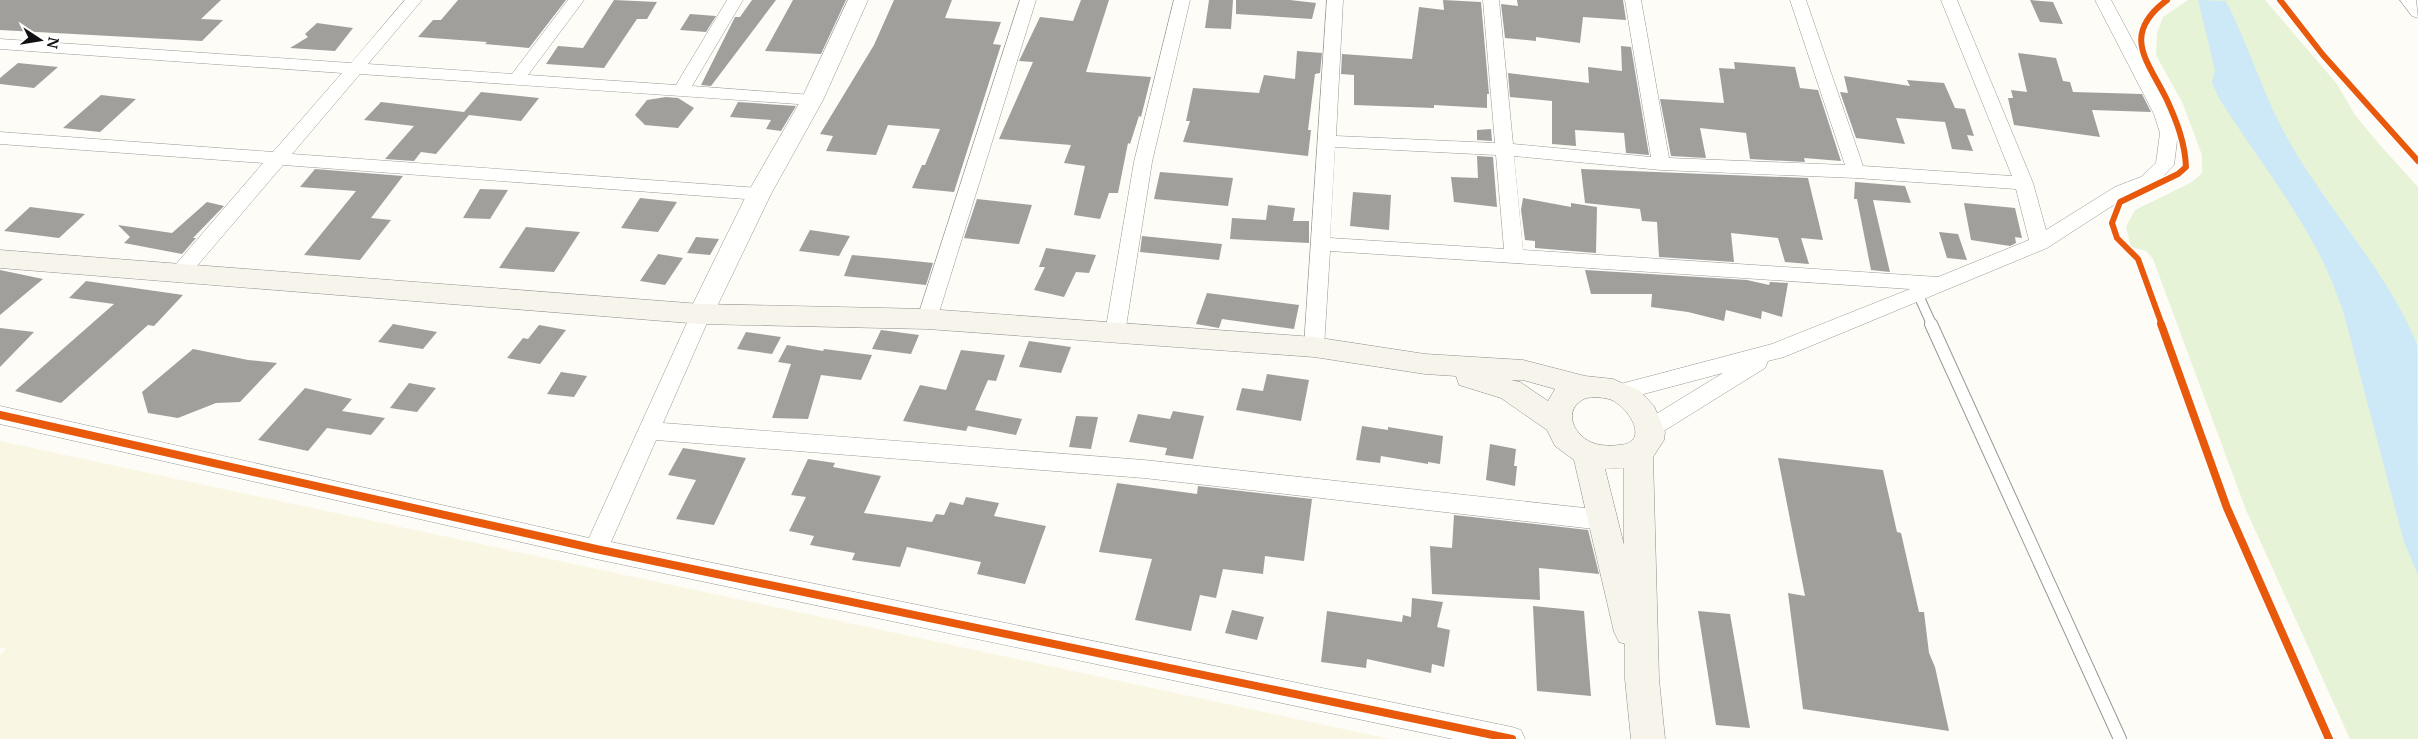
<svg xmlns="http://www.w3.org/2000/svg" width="2418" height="739" viewBox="0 0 2418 739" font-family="Merriweather,serif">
<rect width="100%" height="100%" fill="#fdfcf7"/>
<path fill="#f9f7e4" d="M0,441L1390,739H0V655L6,649L0,647Z"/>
<path fill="#e7f3d7" d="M2188,0H2265L2337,84L2355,115L2379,144L2418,187V739H2350L2246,510L2153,259L2146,251L2131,247L2126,227L2135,210L2192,182L2202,173V155L2183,104L2156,55L2157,33L2163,17Z"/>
<path fill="#cde8f7" d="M2198,0L2226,1C2250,48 2264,98 2290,143C2329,211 2387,271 2417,344L2418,575L2404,542L2344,314C2335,289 2326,264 2312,241C2285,192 2250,147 2220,100L2212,83L2215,70Z"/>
<path fill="#a19f9c" d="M0,0H221L201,19L223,20L202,41L0,30Z
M458,0H566L529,48L485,44L487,42L418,37L433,20H441Z
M614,0L657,2L647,19H637L604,68L546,64L558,46L583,48Z
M752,0H776L711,86L701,85L735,17H740Z
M793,0H846L821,54L765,51Z
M894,0H952L945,18L1001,22L993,44L1001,45L954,192L912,188L922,165H925L940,129L888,125L876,155L826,151L833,136L820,134L874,45Z
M1081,0H1109L1086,72L1151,77L1141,117L1139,116L1130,144L1128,143L1118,193H1109L1100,219L1074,215L1085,166L1064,163L1071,145L999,139L1033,62L1019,61L1040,17L1073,21Z
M1209,0H1233L1231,29L1205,28Z
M1236,0H1290L1316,3L1312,19L1236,14Z
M1443,0L1481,2L1489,94H1487V108L1434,105V108L1354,105V75L1341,74L1342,54L1412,59L1419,7L1444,10Z
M1517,0H1623L1626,20L1583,17L1580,43L1536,37V41L1505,38L1501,4L1518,6Z
M2030,0L2053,2L2063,24L2040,22Z
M690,14L716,16L706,32L680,30Z
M317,23L353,28L335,51L290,48L308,37L305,34Z
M1621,46L1631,47L1649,155L1626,153L1624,133L1575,130L1576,146L1552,144V101L1510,97L1508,73L1589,83L1588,67L1622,71Z
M1297,51L1322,53L1320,73L1315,74L1308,130H1311L1308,156L1183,142L1190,121H1186L1193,88L1259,93L1264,75L1295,79Z
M2018,53L2056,58L2063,81L2070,82L2073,92L2142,94L2151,112L2092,110L2100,137L2014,125L2008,98H2013L2011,90L2027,92Z
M1734,62L1795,67L1800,88L1818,90L1841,161L1804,158L1805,162L1750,159L1746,133L1700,128L1706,158L1671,156L1660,99L1724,103L1719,68L1735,69Z
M18,63L58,67L34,88L0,84V78Z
M1844,76L1910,86L1907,80L1944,83L1955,108L1965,109L1974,136L1967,135L1973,151L1952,149L1945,122L1896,118L1905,144L1856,138L1840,92L1848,93Z
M481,92L539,98L521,121L469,115L436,154L421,152L414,161L385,159L414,126L364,120L381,102L464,112Z
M101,95L136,99L100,132L63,128Z
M666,97L678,98L694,108L678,128L645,125L635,115L647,100Z
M738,102L796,106L781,131L766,129L771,120L730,117Z
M1491,129L1492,141L1477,140V130Z
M1477,156L1493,157L1497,207L1454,202L1451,177L1478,178Z
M315,169L403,176L371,218L391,220L360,260L304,255L356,191L300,187Z
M1581,169L1808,178L1823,240L1801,238L1809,264L1785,262L1778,238L1731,233L1734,262L1659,257L1657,222L1642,221L1640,209L1585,203Z
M1160,172L1233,178L1228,206L1154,199Z
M1855,182L1905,186L1911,203L1873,200L1890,272L1871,270L1857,199H1854Z
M480,189L508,190L490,219L463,218Z
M1353,192L1391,195L1389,230L1350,226Z
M640,198L677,202L658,232L621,228Z
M1523,198L1571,207V203L1597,207L1596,253L1535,248V241L1525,240L1521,210Z
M977,199L1032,205L1019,244L964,238Z
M207,202L224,206L193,238H196L182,254L124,243L130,237L118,225L172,233Z
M1964,203L2015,208L2022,238L2015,237L2016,243L2010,246L1971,240Z
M1268,205L1295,208L1293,221H1309V243L1230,239L1232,218L1266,220Z
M30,207L85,214L59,238L4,231Z
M526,227L580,232L554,272L499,268Z
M810,230L850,236L839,256L799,251Z
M1939,232L1958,234L1967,260L1947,258Z
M1142,236L1222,244L1219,260L1140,252Z
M696,237L719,239L710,255L687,253Z
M1046,248L1096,255L1089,273L1076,272L1064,297L1034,290L1045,267H1039Z
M658,254L683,258L665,285L640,281Z
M852,255L895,259L933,263L926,285L844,276Z
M0,270L43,279L0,315Z
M1585,270L1747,280L1769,285L1770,282L1788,283L1782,317L1762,311L1761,319L1726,310L1724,321L1688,312L1651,307L1652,294H1591Z
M86,281L183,295L154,326L148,325L61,403L15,391L114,304L69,298Z
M1207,293L1299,305L1294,329L1222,319L1219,328L1196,324Z
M393,324L437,332L423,349L378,342Z
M539,325L566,330L540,364L507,358L523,338L528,339Z
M0,328L34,332L0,367Z
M881,330L919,335L911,354L872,349Z
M746,332L781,337L772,354L737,349Z
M1029,341L1071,347L1061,373L1019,367Z
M787,345L823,351L824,349L872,355L861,380L821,375L808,419L772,418L791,364L778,362Z
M193,349L248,360L277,363L240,402L216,403L178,418L148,413L142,392Z
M961,350L1005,355L996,381L988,380L975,410L1022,419L1016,435L968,426L966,431L903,421L920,385L946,390Z
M561,372L587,376L574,397L547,394Z
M1267,374L1309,380L1301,421L1236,410L1242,388L1263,391Z
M409,383L436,388L417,412L390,408Z
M305,388L352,399L342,411L385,418L371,435L327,428L308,451L258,440Z
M1173,411L1204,416L1193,459L1165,455L1167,448L1129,442L1138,414L1170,419Z
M1076,416L1098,417L1091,449L1069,447Z
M1362,426L1388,430V427L1443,436L1440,464L1428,462V464L1381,456L1380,463L1356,460Z
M1490,444L1516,449L1514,466H1517L1515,486L1486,480Z
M683,448L746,458L714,525L676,519L696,480L668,475Z
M1778,458L1883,470L1897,532L1901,533L1919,612H1924L1929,653L1935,667L1949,731L1803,709L1788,593L1805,596Z
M808,459L835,463L833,467L881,476L864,513L932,522L936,514L944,515L950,502L963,505L966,497L999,503L994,516L1046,526L1025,584L977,574L981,562L907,547L900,567L852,560L855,553L810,545L814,536L789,531L806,497L791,495Z
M1117,483L1197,494L1198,486L1312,499L1304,561L1265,556L1263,574L1223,569L1216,598L1200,595L1191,631L1135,620L1152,559L1099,552Z
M1454,515L1588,530L1599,574L1539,568L1540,600L1432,594L1430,546L1452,548Z
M1412,598L1443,602L1437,627L1450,630L1444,667L1432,664L1431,673L1367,659L1366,668L1321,662L1327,611L1402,622L1403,615L1411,617Z
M1533,606L1584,611L1591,696L1537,691Z
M1232,610L1264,617L1257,640L1225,633Z
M1698,611L1730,614L1750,728L1716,725Z"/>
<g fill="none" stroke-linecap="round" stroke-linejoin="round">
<defs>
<path id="service-far1" d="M1917,292L1932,325"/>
<path id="service" d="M1931,324L2120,739"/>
<path id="minor" d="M405,0H422L368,64L512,74L568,0H584L528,75L676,85L727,0H743L692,86L812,95L818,96L821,100L818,104L812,105L360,74L292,154L759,188L766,190L768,194L766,198L759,200L283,165L185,280L178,282L171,280L168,275L171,270L263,163L0,144V132L273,152L342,73L0,49V39L351,63Z
M1020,0H1036L937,319L934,324L927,326L920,324L917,319Z
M1174,0H1190L1152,162L1125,333L1122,338L1115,341L1108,338L1105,333L1134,162Z
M1327,0H1343L1336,136L1495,143L1483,0H1499L1513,144L1651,157L1625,0H1641L1669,158L1845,165L1790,0H1806L1863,166L2012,176L1941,0H1957L2033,183L2046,230L2115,187L2141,177L2156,163L2160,133L2154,114L2095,0H2111L2172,114L2178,133L2174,165L2155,185L2129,195L2047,248L1784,357L1768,361L1765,368L1659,434L1651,437L1643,434L1640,428L1643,422L1723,373L1621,400L1613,398L1610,392L1613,386L1772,344L1910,289L1330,251L1324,347L1321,353L1314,355L1307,353L1304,347ZM1335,147L1496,155L1504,249L1330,238ZM1514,156L1661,170L1856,178L2016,189L2029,240L1938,277L1523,250Z
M2400,0H2416L2418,18L2412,16Z
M701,307L708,309L711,314L663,423L1144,460L1603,510L1611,513L1615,520L1611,527L1603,530L1144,478L656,440L611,542L1512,727L1521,730L1525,739H1453L596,559L0,424V406L589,538L691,314L694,309Z"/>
<path id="tertiary" d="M848,0H868L823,100L771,194L710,321L701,324L692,321L688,314L747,194L801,100Z"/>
<path id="secondary" d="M0,250L701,304L927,309L1314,337L1425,354L1523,360L1585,376L1613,379L1640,391L1654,406L1665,432L1664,440L1653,457L1659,679L1665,739H1631L1625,679V644L1619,642L1614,632L1574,460L1555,446L1547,430L1501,398L1459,385L1456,376L1425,374L1314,357L927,329L701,324L0,268ZM1511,380H1523L1555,389L1548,401L1520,382ZM1586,398C1593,397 1602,397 1609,399C1628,405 1652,443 1619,445C1612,446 1604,446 1596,444C1574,438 1560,409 1586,398ZM1624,468V545L1605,469Z"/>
</defs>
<use href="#service-far1" stroke="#979795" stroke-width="11"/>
<use href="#service" stroke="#979795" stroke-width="14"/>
<use href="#minor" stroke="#979795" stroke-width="1"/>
<use href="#tertiary" stroke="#979795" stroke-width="1"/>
<use href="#secondary" stroke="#8e8d8b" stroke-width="1"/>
<use href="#service-far1" stroke="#fffffe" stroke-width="9"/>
<use href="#service" stroke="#fffffe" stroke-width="12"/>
<use href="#minor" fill="#fffffe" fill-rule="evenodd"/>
<use href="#tertiary" fill="#fffffe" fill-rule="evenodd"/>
<use href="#secondary" fill="#f6f4eb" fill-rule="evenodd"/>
<defs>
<path id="cycleway-far1" d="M2280,0L2323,55L2418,161
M2162,325L2138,259L2117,238L2112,223L2120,202L2178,174L2186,167C2185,143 2177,122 2167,100C2148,61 2120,35 2167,0"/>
<path id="cycleway" d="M2161,324L2227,508L2329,739
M0,415L596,549L1512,739"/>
</defs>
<use href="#cycleway-far1" stroke="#fff" stroke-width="9"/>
<use href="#cycleway" stroke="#fff" stroke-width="11"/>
<use href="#cycleway-far1" stroke="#e8590c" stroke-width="6"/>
<use href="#cycleway" stroke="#e8590c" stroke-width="8"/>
</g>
<g transform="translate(40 40) rotate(102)" stroke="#ffffff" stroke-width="4" paint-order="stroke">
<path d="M0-4L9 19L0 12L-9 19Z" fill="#111111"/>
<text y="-8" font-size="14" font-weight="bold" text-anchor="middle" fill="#111111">N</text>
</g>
</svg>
